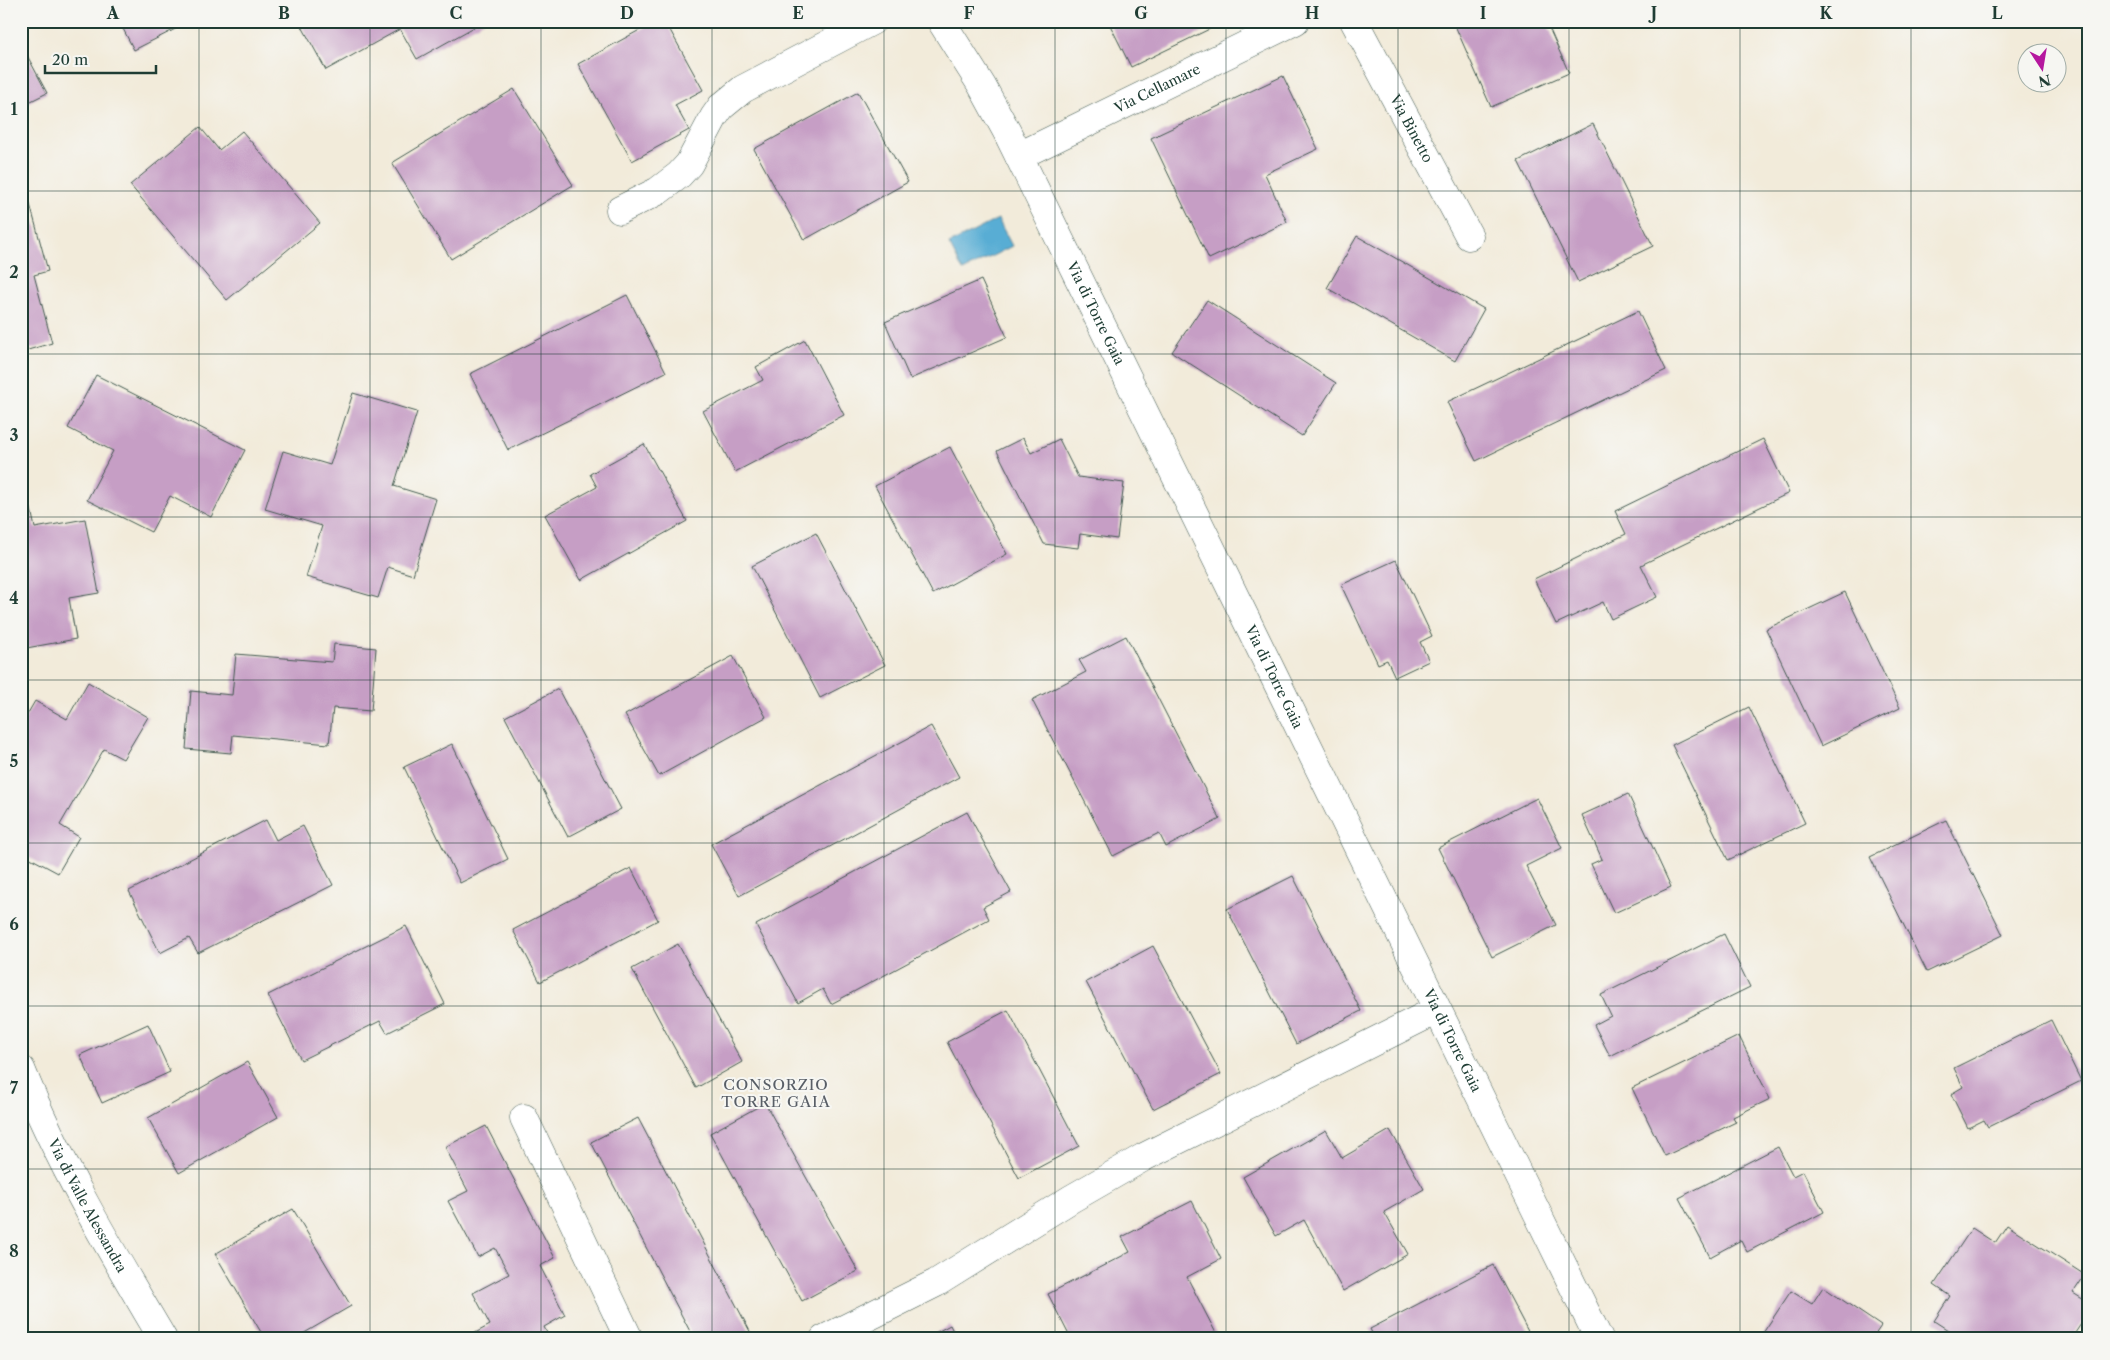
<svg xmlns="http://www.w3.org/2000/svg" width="2110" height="1360" viewBox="0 0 2110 1360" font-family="'Libre Caslon Text',serif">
<rect width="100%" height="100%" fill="#f6f6f2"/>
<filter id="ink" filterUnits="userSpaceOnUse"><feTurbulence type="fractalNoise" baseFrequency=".02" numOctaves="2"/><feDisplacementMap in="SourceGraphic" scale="10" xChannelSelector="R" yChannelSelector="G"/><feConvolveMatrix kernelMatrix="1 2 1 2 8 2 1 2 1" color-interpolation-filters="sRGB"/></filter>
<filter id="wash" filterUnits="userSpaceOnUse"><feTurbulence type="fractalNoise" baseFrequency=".0096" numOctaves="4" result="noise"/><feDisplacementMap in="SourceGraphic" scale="20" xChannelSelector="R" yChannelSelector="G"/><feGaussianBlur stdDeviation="1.12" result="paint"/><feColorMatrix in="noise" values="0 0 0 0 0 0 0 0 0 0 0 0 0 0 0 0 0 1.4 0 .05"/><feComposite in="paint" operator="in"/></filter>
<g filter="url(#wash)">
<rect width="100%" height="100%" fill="#f2ebda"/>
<path fill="#58add4" stroke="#3c7584" d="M998,219L1012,246L963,271L949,244Z"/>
<g id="blocks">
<path fill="#c69ec5" d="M119,21H191L134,50Z
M299,21H485L417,59L400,29L326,70Z
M656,21H665L703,90L675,105L689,130L632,161L578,64Z
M1108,21H1226L1131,67Z
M1453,21H1546L1569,73L1491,107Z
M21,44L47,93L21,106Z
M1283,76L1318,149L1265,174L1287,222L1209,259L1151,138Z
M514,89L573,185L451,259L392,163Z
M858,92L908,182L804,240L754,149Z
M1593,124L1653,246L1578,282L1518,161Z
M200,127L219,150L242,131L320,223L227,300L130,185Z
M24,182L48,271L34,275L52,343L21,352V183Z
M1357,236L1484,309L1455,361L1327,288Z
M981,280L1007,337L910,379L885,322Z
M627,295L666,372L508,450L470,374Z
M1207,300L1336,383L1302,436L1172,352Z
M1638,311L1666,370L1476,461L1447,402Z
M805,340L844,415L735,472L703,411L763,380L756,367Z
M96,375L245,450L211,517L170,496L151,532L87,500L113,451L68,428Z
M353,393L417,412L394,486L436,499L413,575L388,567L378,598L306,577L322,526L265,509L283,451L330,465Z
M1023,438L1031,453L1059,439L1078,477L1124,483L1117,539L1080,534L1078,548L1044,544L997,451Z
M1763,439L1789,493L1641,565L1657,597L1611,619L1603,602L1556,624L1534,579L1626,534L1615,511Z
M644,444L687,521L581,580L545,515L597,487L590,474Z
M950,447L1007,554L933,594L875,486Z
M21,463L35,528L85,519L99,593L69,598L76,639L21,649Z
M816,533L885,665L820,698L752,566Z
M1396,560L1432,636L1420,642L1429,661L1395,677L1387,660L1378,664L1341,585Z
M1845,592L1900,708L1821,746L1766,629Z
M1126,636L1220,819L1166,847L1159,833L1113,856L1032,700L1086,672L1079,660Z
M334,644L376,648L371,711L333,708L329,744L233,735L231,753L186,749L191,691L232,695L236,654L332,662Z
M733,656L766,717L659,776L625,715Z
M88,682L148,717L123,759L104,749L60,825L79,837L58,873L21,853V725L35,701L67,719Z
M558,689L621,809L568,837L505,717Z
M1749,707L1805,823L1728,860L1672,745Z
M931,726L959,777L739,896L711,844Z
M452,744L508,859L460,883L404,767Z
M1628,794L1671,887L1614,913L1591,864L1602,859L1582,815Z
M1537,798L1562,848L1526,866L1556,925L1492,957L1438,848Z
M967,812L1011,892L983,907L989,919L831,1004L823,989L798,1003L756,925Z
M266,820L276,840L303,826L333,885L198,953L189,938L160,953L129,891Z
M1946,820L2003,935L1927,972L1870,857Z
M631,868L658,920L540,982L513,930Z
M1293,876L1361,1011L1296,1044L1227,909Z
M406,926L445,1004L387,1033L380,1021L301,1060L268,995Z
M1724,934L1750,987L1610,1056L1594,1025L1611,1016L1601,995Z
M678,944L742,1062L696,1088L632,969Z
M1153,946L1221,1074L1153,1109L1086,982Z
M1008,1010L1079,1146L1019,1178L947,1042Z
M2051,1020L2081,1081L1988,1127L1984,1120L1968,1128L1951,1094L1963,1087L1954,1068Z
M148,1024L170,1072L102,1103L80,1055Z
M1739,1036L1770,1099L1733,1117L1736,1122L1665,1156L1632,1088Z
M247,1062L278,1117L179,1173L148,1118Z
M765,1103L858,1271L802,1301L710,1133Z
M638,1118L754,1339H694L591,1142Z
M486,1126L555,1258L540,1266L565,1315L544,1327L550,1339H464L490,1325L473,1293L509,1274L495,1248L478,1257L448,1201L468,1191L445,1147Z
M1326,1130L1342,1158L1390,1130L1424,1189L1384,1212L1408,1254L1343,1291L1304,1220L1276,1236L1243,1177Z
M1778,1147L1793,1176L1803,1171L1824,1212L1747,1252L1741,1240L1710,1257L1679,1198Z
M1192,1201L1221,1259L1187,1277L1219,1339H1071L1048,1294L1130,1252L1122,1237Z
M293,1209L351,1306L294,1339H265L215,1254Z
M2007,1225L2085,1275L2073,1293L2089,1303V1312L2071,1339H1962L1934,1321L1950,1296L1934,1285L1972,1228L1995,1243Z
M1493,1265L1532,1339H1375L1370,1329Z
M1823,1287L1881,1326L1872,1339H1759L1791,1291L1812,1304Z
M950,1325L957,1339H924Z"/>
</g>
</g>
<g filter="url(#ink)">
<use href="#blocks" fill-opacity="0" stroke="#3f574d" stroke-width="1"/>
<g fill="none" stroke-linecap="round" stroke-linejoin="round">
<defs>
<g id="minor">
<path id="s1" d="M941,21L982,86L1007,132L1599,1339"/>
<path id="s2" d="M1354,21L1469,236"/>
<path id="s3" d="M1019,156L1295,21"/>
<path d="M620,210L658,191L679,175L689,164L714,117L721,107L743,89L872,21"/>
<path id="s4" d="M21,1069C59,1164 111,1251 163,1339"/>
<path d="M524,1118L629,1339"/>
<path d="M824,1339L936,1283L1071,1199L1144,1157L1437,1010"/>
</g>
</defs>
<use href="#minor" stroke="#3f574d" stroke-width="29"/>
<use href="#minor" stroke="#fff" stroke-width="28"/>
</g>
</g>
<path fill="none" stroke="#1f3d34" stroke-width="1" stroke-opacity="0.55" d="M199,21V1339M370,21V1339M541,21V1339M712,21V1339M884,21V1339M1055,21V1339M1226,21V1339M1398,21V1339M1569,21V1339M1740,21V1339M1911,21V1339M21,191H2089M21,354H2089M21,517H2089M21,680H2089M21,843H2089M21,1006H2089M21,1169H2089"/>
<g text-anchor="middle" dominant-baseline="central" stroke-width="4" stroke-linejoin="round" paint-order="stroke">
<g font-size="14" fill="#1f3d34" stroke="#f6f6f2">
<text stroke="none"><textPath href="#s3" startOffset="154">Via Cellamare</textPath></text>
<text stroke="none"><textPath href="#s2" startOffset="122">Via Binetto</textPath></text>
<text stroke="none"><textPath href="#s1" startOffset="331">Via di Torre Gaia</textPath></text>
<text stroke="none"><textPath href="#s1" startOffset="736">Via di Torre Gaia</textPath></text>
<text stroke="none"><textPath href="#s1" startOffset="1141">Via di Torre Gaia</textPath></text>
<text stroke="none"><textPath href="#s4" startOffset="152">Via di Valle Alessandra</textPath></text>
</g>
<g font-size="15" letter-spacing="1" fill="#595f67" stroke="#f6f6f2">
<text x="776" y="1084">CONSORZIO<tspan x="776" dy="17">TORRE GAIA</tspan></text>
</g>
</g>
<rect width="2110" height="1360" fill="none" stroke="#f6f6f2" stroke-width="55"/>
<g transform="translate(2042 68) rotate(168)"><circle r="24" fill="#f6f6f2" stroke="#a0aca6"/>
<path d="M0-4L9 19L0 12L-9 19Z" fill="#b5179e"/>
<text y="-8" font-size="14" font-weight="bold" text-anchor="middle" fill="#1f3d34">N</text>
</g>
<path d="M45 65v8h111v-8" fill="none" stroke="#1f3d34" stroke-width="2.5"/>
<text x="52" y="65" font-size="15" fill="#1f3d34" stroke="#f6f6f2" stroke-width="4" paint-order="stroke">20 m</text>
<rect x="28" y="28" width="2054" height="1304" fill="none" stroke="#1f3d34" stroke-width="2"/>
<g font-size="16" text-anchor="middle" font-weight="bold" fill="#1f3d34">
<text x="113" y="19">A</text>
<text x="284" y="19">B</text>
<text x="456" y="19">C</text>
<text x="627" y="19">D</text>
<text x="798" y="19">E</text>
<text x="969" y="19">F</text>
<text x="1141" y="19">G</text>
<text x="1312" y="19">H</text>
<text x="1483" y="19">I</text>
<text x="1654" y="19">J</text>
<text x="1826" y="19">K</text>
<text x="1997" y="19">L</text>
<text x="14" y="115">1</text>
<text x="14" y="278">2</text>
<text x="14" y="441">3</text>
<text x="14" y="604">4</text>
<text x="14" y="767">5</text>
<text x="14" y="930">6</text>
<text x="14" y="1094">7</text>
<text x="14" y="1257">8</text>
</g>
</svg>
